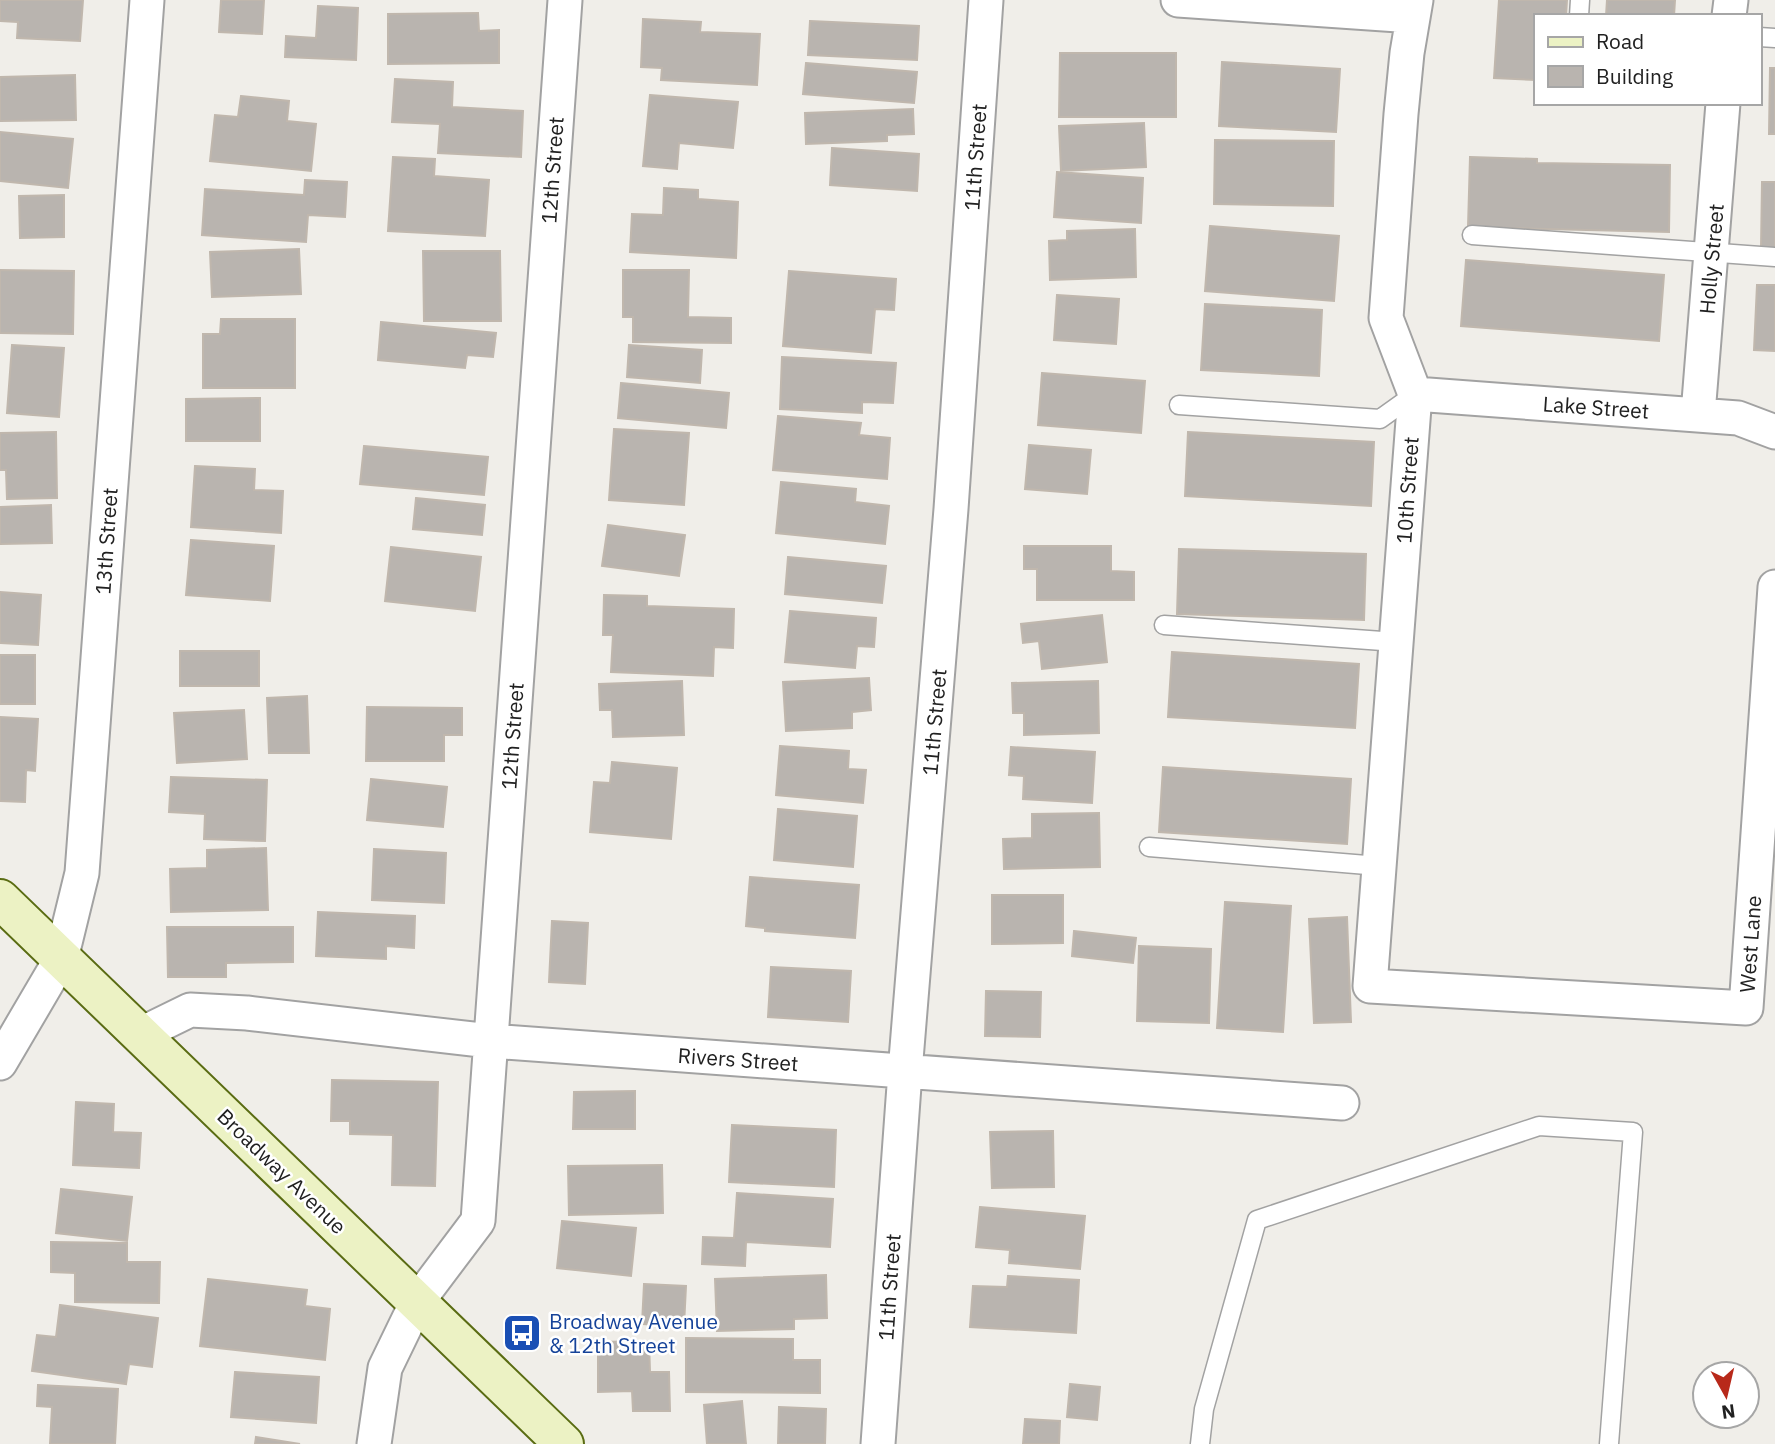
<svg xmlns="http://www.w3.org/2000/svg" width="1775" height="1444" viewBox="0 0 1775 1444" font-family="'IBM Plex Sans',sans-serif">
<rect width="100%" height="100%" fill="#f0eee9"/>
<path fill="#b9b4af" stroke="#c0b7ad" stroke-width="2" d="M0,0H83L80,41L17,38L18,22L0,21Z
M221,0H264L262,34L219,32Z
M1499,0H1567L1566,16H1535V80L1494,78Z
M1607,0H1675L1674,16H1606Z
M318,6L358,8L356,60L285,57L286,36L316,38Z
M478,13L479,31L499,30V63L388,64V14Z
M643,19L701,22L700,32L760,34L757,85L661,80L662,68L641,67Z
M810,21L919,26L917,60L808,55Z
M1060,53H1176V117H1059Z
M1222,62L1340,69L1336,132L1219,126Z
M806,63L917,72L914,103L803,94Z
M1770,68H1775V134H1769Z
M75,75L76,120L0,121V77Z
M395,79L453,82L452,107L523,111L521,157L438,153L440,124L392,122Z
M650,95L738,102L733,148L679,143L677,169L643,166Z
M241,96L289,101L287,121L316,124L311,171L210,161L215,115L238,117Z
M913,109L914,134L887,135V141L806,144L805,113Z
M1144,123L1146,167L1061,171L1059,126Z
M0,132L73,139L68,188L0,181Z
M1215,140L1334,141L1333,206L1214,204Z
M832,148L919,154L917,191L830,185Z
M393,157L435,159L434,176L489,180L485,236L388,231Z
M1470,157L1537,159V163L1670,165L1669,232L1468,227Z
M1057,172L1143,178L1141,223L1054,217Z
M305,180L347,182L345,217L308,215L306,242L202,235L205,189L304,195Z
M1762,182H1775V248H1761Z
M664,188L698,190V199L738,202L736,258L630,252L632,214L663,215Z
M64,195V237L20,238L19,196Z
M1210,226L1339,236L1334,301L1205,291Z
M1135,229L1136,277L1050,280L1049,241L1067,240V231Z
M299,249L301,294L212,297L210,252Z
M423,251H500L501,321H424Z
M1466,260L1664,275L1659,341L1461,326Z
M0,270L74,271L73,334L0,333Z
M623,270H689L688,317L731,318V343L633,342V317H623Z
M789,271L896,279L894,310L875,309L871,353L783,346Z
M1757,285H1775V351L1754,350Z
M1057,295L1119,299L1116,344L1054,340Z
M1205,304L1322,310L1319,376L1201,370Z
M221,319H295V388H203V334H220Z
M381,322L496,333L493,357L467,355L465,368L378,360Z
M12,345L64,348L59,417L7,413Z
M629,345L702,350L700,383L627,377Z
M782,357L896,363L893,403L862,402V413L780,409Z
M1042,373L1145,381L1141,433L1038,425Z
M621,383L729,393L726,428L618,418Z
M260,398V441H186V399Z
M778,416L861,423L859,435L890,438L887,479L773,470Z
M614,429L689,433L684,505L609,500Z
M56,432L57,498L7,499L6,470H0V433Z
M1188,432L1374,442L1371,506L1185,496Z
M1029,445L1091,450L1087,494L1025,489Z
M364,446L488,457L484,495L360,484Z
M195,466L255,469L254,490L283,491L281,533L191,527Z
M781,482L856,489L855,502L889,506L885,544L776,533Z
M416,498L485,505L482,535L413,529Z
M51,505L52,543L0,544V507Z
M608,525L685,535L679,576L602,566Z
M191,540L274,546L270,601L186,595Z
M1024,546H1111V571L1134,572V600H1037V569H1024Z
M391,547L481,557L475,611L385,601Z
M1179,549L1366,554L1364,620L1177,614Z
M788,557L886,566L882,603L785,594Z
M0,592L41,595L38,645L0,643Z
M604,595L647,596V606L734,609L733,648L714,647L713,676L611,672L613,635H603Z
M790,611L876,618L874,647L857,646L855,668L785,662Z
M1102,615L1107,662L1042,669L1039,641L1023,643L1021,624Z
M180,651H259V686H180Z
M1172,652L1359,664L1355,728L1168,717Z
M0,655H35V704H0Z
M869,678L871,710L852,712V728L786,731L783,682Z
M682,681L684,735L613,737L612,710H600L599,684Z
M1098,681L1099,733L1024,735V713H1013L1012,683Z
M307,696L309,753H269L267,698Z
M367,707L462,708V735H444V761H366Z
M244,710L247,759L177,763L174,713Z
M0,717L38,719L35,771L26,770L25,802L0,801Z
M780,746L849,751L848,769L866,770L863,803L776,795Z
M1011,747L1095,752L1092,803L1023,799L1024,776L1009,775Z
M612,762L677,768L671,839L590,832L594,782L610,783Z
M1163,767L1351,779L1347,844L1159,832Z
M171,777L267,780L265,841L204,839L205,814L169,812Z
M371,779L447,787L443,827L367,820Z
M778,809L857,816L853,867L774,860Z
M1099,813L1100,867L1004,869L1003,839L1032,838V814Z
M266,848L268,910L171,912L170,869L207,868V850Z
M374,849L446,853L444,903L372,900Z
M750,877L859,885L855,938L765,931V928L746,926Z
M992,895H1063V943L992,944Z
M1225,902L1291,906L1283,1032L1217,1028Z
M318,912L415,916L414,948L386,946V959L316,956Z
M1347,917L1351,1022L1314,1023L1309,919Z
M552,921L588,923L585,984L549,982Z
M167,927H293V962L226,963V977H168Z
M1074,931L1136,938L1133,963L1072,956Z
M1139,946L1211,949L1209,1023L1137,1021Z
M771,967L851,971L848,1022L768,1017Z
M986,991L1041,992L1040,1037L985,1036Z
M332,1080L438,1082L435,1186L392,1185L393,1135L350,1134V1121H331Z
M635,1091V1129H573L574,1092Z
M76,1102L114,1104L113,1132L141,1133L139,1168L73,1165Z
M732,1125L836,1130L834,1187L729,1182Z
M1053,1131L1054,1187L992,1188L990,1132Z
M662,1165L663,1213L569,1215L568,1166Z
M61,1189L132,1197L127,1241L56,1233Z
M737,1193L833,1199L830,1247L746,1242L745,1266L702,1264L703,1237L734,1238Z
M980,1207L1085,1216L1080,1269L1009,1263L1010,1250L976,1247Z
M562,1221L636,1228L631,1276L557,1268Z
M51,1242L127,1243V1262H160L159,1303L75,1302V1273L51,1272Z
M826,1275L827,1318L794,1319V1329L717,1331L715,1279Z
M1008,1276L1079,1280L1076,1333L970,1327L973,1286L1007,1287Z
M208,1279L307,1290L305,1306L330,1309L325,1360L200,1346Z
M644,1284L686,1286L684,1326L642,1324Z
M60,1305L158,1318L152,1367L129,1364L126,1384L32,1371L37,1335L56,1337Z
M686,1338L793,1339V1360H820V1393L686,1392Z
M649,1341L650,1372H669L670,1411H633L632,1391L598,1392V1342Z
M235,1372L319,1377L316,1423L231,1417Z
M1070,1384L1100,1387L1097,1420L1067,1417Z
M38,1385L118,1389L115,1444H50L52,1407L37,1406Z
M742,1401L746,1444H707L704,1405Z
M779,1407L826,1409L825,1444H778Z
M1025,1419L1060,1421L1059,1444H1023Z
M256,1437L300,1444H255Z"/>
<g fill="none" stroke-linecap="round" stroke-linejoin="round">
<defs>
<path id="lane" d="M1579,16L1580,0
M1759,37L1775,38
M1472,235L1775,257
M1179,405L1380,419L1415,394
M1164,625L1396,642
M1149,847L1379,866
M1200,1444L1204,1409L1257,1220L1539,1126L1633,1132L1609,1444"/>
<path id="street" d="M1178,0L1413,16
M1416,0L1407,53L1401,114L1386,318L1415,394L1370,986L1746,1008L1775,587
M1729,16L1731,0
M1415,394L1738,418L1775,432
M1698,414L1723,103
M141,1034L190,1010L247,1013L490,1041L1342,1103
M0,1063L61,959L82,873L147,0
M374,1444L385,1368L417,1302L478,1221L565,0
M878,1444L905,1072L951,509L986,0"/>
<path id="secondary" d="M0,899L564,1444"/>
</defs>
<use href="#lane" stroke="#a2a2a2" stroke-width="21"/>
<use href="#street" stroke="#a2a2a2" stroke-width="37"/>
<use href="#secondary" stroke="#5a6c13" stroke-width="42"/>
<use href="#lane" stroke="#fff" stroke-width="18"/>
<use href="#street" stroke="#fff" stroke-width="33"/>
<use href="#secondary" stroke="#ecf2c4" stroke-width="38"/>
</g>
<defs>
<symbol id="bus-square" viewBox="-11 -11 22 22"><rect x="-9" y="-9" width="18" height="18" rx="4" fill="#1a4fb4" stroke="#fff"/><path d="M-5-6H5V4H4V6H2V4H-2V6H-4V4H-5ZM-3.5-4V0h7V-4ZM-3.5 1.2v1.5H-2V1.2ZM2 1.2v1.5H3.5V1.2Z" fill="#fff"/></symbol>
</defs>
<g fill-rule="evenodd">
<use href="#bus-square" x="500" y="1311" width="44" height="44"/>
</g>
<g text-anchor="middle" dominant-baseline="central" stroke-width="5" stroke-linejoin="round" paint-order="stroke">
<g font-size="21" fill="#212121" stroke="#fff">
<text transform="translate(975 157) rotate(-86)">11th Street</text>
<text transform="translate(552 170) rotate(-86)">12th Street</text>
<text transform="translate(1711 259) rotate(-85)">Holly Street</text>
<text transform="translate(1596 407) rotate(4)">Lake Street</text>
<text transform="translate(1407 490) rotate(-86)">10th Street</text>
<text transform="translate(106 541) rotate(-86)">13th Street</text>
<text transform="translate(934 722) rotate(-85)">11th Street</text>
<text transform="translate(512 736) rotate(-86)">12th Street</text>
<text transform="translate(1750 944) rotate(-86)">West Lane</text>
<text transform="translate(738 1059) rotate(4)">Rivers Street</text>
<text transform="translate(282 1171) rotate(44)">Broadway Avenue</text>
<text transform="translate(889 1287) rotate(-86)">11th Street</text>
</g>
<g font-size="21" fill="#164399" stroke="#fff" text-anchor="start">
<text x="549" y="1321">Broadway Avenue<tspan x="549" dy="24">&amp; 12th Street</tspan></text>
</g>
</g>
<rect x="1534" y="14" width="228" height="91" fill="#ffffff" stroke="#a6a6a6" stroke-width="2"/>
<rect x="1548" y="37" width="35" height="10" fill="#ecf2c4" stroke="#a6a6a6" stroke-width="2"/>
<text x="1596" y="49" font-size="21" fill="#212121">Road</text>
<rect x="1548" y="66" width="35" height="21" fill="#b9b4af" stroke="#a6a6a6" stroke-width="2"/>
<text x="1596" y="84" font-size="21" fill="#212121">Building</text>
<g transform="translate(1726 1395) rotate(172)"><circle r="33" fill="#ffffff" stroke="#a6a6a6" stroke-width="2"/>
<path d="M0-5L12 26L0 18L-12 26Z" fill="#b8291a"/>
<text y="-10" font-size="19" font-weight="bold" text-anchor="middle" fill="#212121">N</text>
</g>
</svg>
